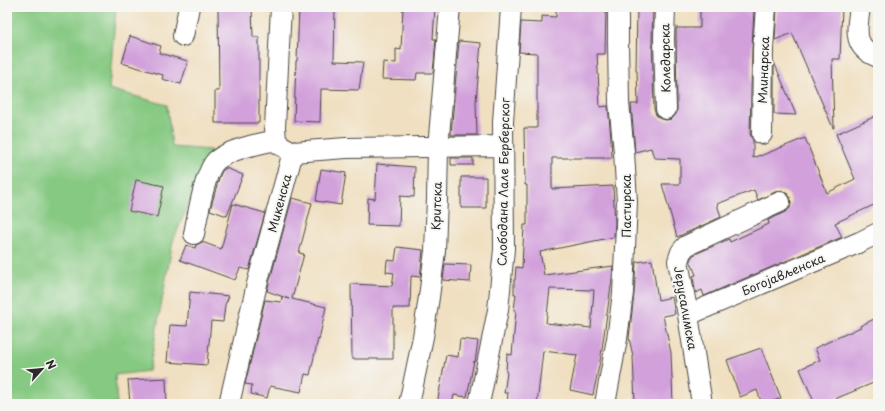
<svg xmlns="http://www.w3.org/2000/svg" width="885" height="411" viewBox="0 0 885 411" font-family="'Playpen Sans',sans-serif">
<rect width="100%" height="100%" fill="#f6f6f2"/>
<filter id="ink" filterUnits="userSpaceOnUse"><feTurbulence type="fractalNoise" baseFrequency=".025" numOctaves="2"/><feDisplacementMap in="SourceGraphic" scale="8" xChannelSelector="R" yChannelSelector="G"/><feConvolveMatrix kernelMatrix="1 2 1 2 8 2 1 2 1" color-interpolation-filters="sRGB"/></filter>
<filter id="wash" filterUnits="userSpaceOnUse"><feTurbulence type="fractalNoise" baseFrequency=".012" numOctaves="4" result="noise"/><feDisplacementMap in="SourceGraphic" scale="16" xChannelSelector="R" yChannelSelector="G"/><feGaussianBlur stdDeviation="0.9" result="paint"/><feColorMatrix in="noise" values="0 0 0 0 0 0 0 0 0 0 0 0 0 0 0 0 0 1.4 0 .05"/><feComposite in="paint" operator="in"/></filter>
<g filter="url(#wash)">
<rect width="100%" height="100%" fill="#f0dfc0"/>
<path fill="#86c982" stroke="#587a56" d="M7,7H116L109,89L167,105L172,147L211,150L173,241L149,371L115,375L117,404H7Z"/>
<g id="blocks">
<path fill="#d2a0db" fill-rule="evenodd" d="M218,7H252L253,37H259V123H215V91H219Z
M299,7H335L334,61L363,62L359,90L321,89L320,122L294,121L296,61H297Z
M403,7H435L433,39H436L433,73H417L416,80L382,79L383,62L396,63V49L401,50Z
M556,7H606L605,54H597L600,107L608,106L611,138L612,158H552V189L613,186L615,223L614,237L540,252L544,275L613,266L612,279L601,356L593,395L570,390L577,355L543,351L537,404H507L508,393H504L507,373L506,372L507,354L512,355L516,311L514,310L516,294H514V280H515L516,267L522,268L524,225H527V185H525L524,128H537V53L519,52L521,22L542,23V16L556,17ZM550,289L594,290L591,328L546,323Z
M700,7H754L752,49L750,134L753,140V158L760,155V156L805,138L827,193L855,179L836,134L878,115V203L835,223L842,237L704,296L702,290L696,293L695,290L693,276L696,275L690,260L693,255L729,239L730,242L769,224L768,220L785,212L790,208L791,203L790,197L787,193L781,191L775,192L758,200L754,190L717,204L721,217L677,237L662,184H680V159L654,158L651,148L635,152L631,104H638L637,71H636L637,8H653L652,39L654,109L656,115L661,119L666,120L672,119L676,114L677,109L676,28H700Z
M777,7H842L840,59H832L834,128H833L792,33L775,40Z
M130,36L161,46L159,53L188,61L181,84L162,79L163,75L122,63Z
M459,41L481,43L476,102L477,135H451Z
M774,62L796,115L774,114Z
M451,158H473V165H451Z
M377,164L415,167L414,197L400,196L399,226L367,225L368,198L375,199Z
M226,168L243,175L227,216L210,210L219,178L222,171Z
M321,169L346,173L341,205L316,201Z
M461,177H486V208H461Z
M136,180L164,186L157,217L129,211Z
M292,198L312,203L299,253L304,254L292,299L326,307L319,340L318,339L310,375L305,374L301,392L270,386L267,398L251,394L252,385L245,384L265,300L281,302L282,297L289,299L267,291Z
M233,204L265,213L249,270L240,268L235,280L180,260L186,245L195,248L196,245L202,242L221,249Z
M397,247L423,250L420,277L411,276L410,308H393V359H352L351,284L392,286L394,273L386,272L387,260L395,261Z
M652,260L658,300L672,297L675,314L663,316L671,353L673,404H635L633,356L629,338L634,294L636,262Z
M445,264L471,265L470,282L443,280Z
M190,292L229,296L225,305L223,322L211,321L207,365L167,362L170,325L187,326Z
M878,317V381L835,399L837,404H815L800,369L820,360L815,348L861,327L860,326Z
M460,339L478,341L475,362L474,361L467,397L454,395L452,404H437L446,355L458,357Z
M761,348L781,398L766,404H762L757,390L740,397L727,360Z
M166,378L167,404H130L128,380Z"/>
</g>
</g>
<g filter="url(#ink)">
<use href="#blocks" fill-opacity="0" stroke="#494641" stroke-width="1"/>
<g fill="none" stroke-linecap="round" stroke-linejoin="round">
<defs>
<path id="minor" d="M281,7L275,127L276,140L280,145L293,152
M665,7L664,39L666,109
M860,7C857,29 852,48 878,57
M183,36L189,7
M762,134L763,49L766,7
M293,152L346,148L503,146
M194,234C197,219 205,169 217,160C231,149 258,144 276,140
M688,315L860,242L878,233
M229,404L257,284L293,152
M409,404L423,337L429,297L435,251L437,198L438,148L450,7
M479,404L493,335L498,310L504,249L503,122L511,7
M605,404L617,339L623,293L627,202L624,152L619,103L618,42V7
M702,404L688,315L678,261L681,252L686,246L780,202"/>
</defs>
<use href="#minor" stroke="#494641" stroke-width="22"/>
<use href="#minor" stroke="#fff" stroke-width="20"/>
</g>
</g>
<g text-anchor="middle" dominant-baseline="central" stroke-width="4" stroke-linejoin="round" paint-order="stroke">
<g font-size="12" fill="#2b2b2b" stroke="#f6f6f2">
<text transform="translate(665 58) rotate(-91)">Коледарска</text>
<text transform="translate(763 70) rotate(-88)">Млинарска</text>
<text transform="translate(503 182) rotate(-89)">Слободана Лале Берберског</text>
<text transform="translate(279 203) rotate(-75)">Микенска</text>
<text transform="translate(436 206) rotate(-88)">Критска</text>
<text transform="translate(626 206) rotate(-90)">Пастирска</text>
<text transform="translate(783 274) rotate(-23)">Богојављенска</text>
<text transform="translate(686 308) rotate(80)">Јерусалимска</text>
</g>
</g>
<rect width="885" height="411" fill="none" stroke="#f6f6f2" stroke-width="24"/>
<g transform="translate(42 369) rotate(63)" stroke="#f6f6f2" stroke-width="3" paint-order="stroke">
<path d="M0-3L7 15L0 10L-7 15Z" fill="#2b2b2b"/>
<text y="-6" font-size="11" font-weight="bold" text-anchor="middle" fill="#2b2b2b">N</text>
</g>
</svg>
